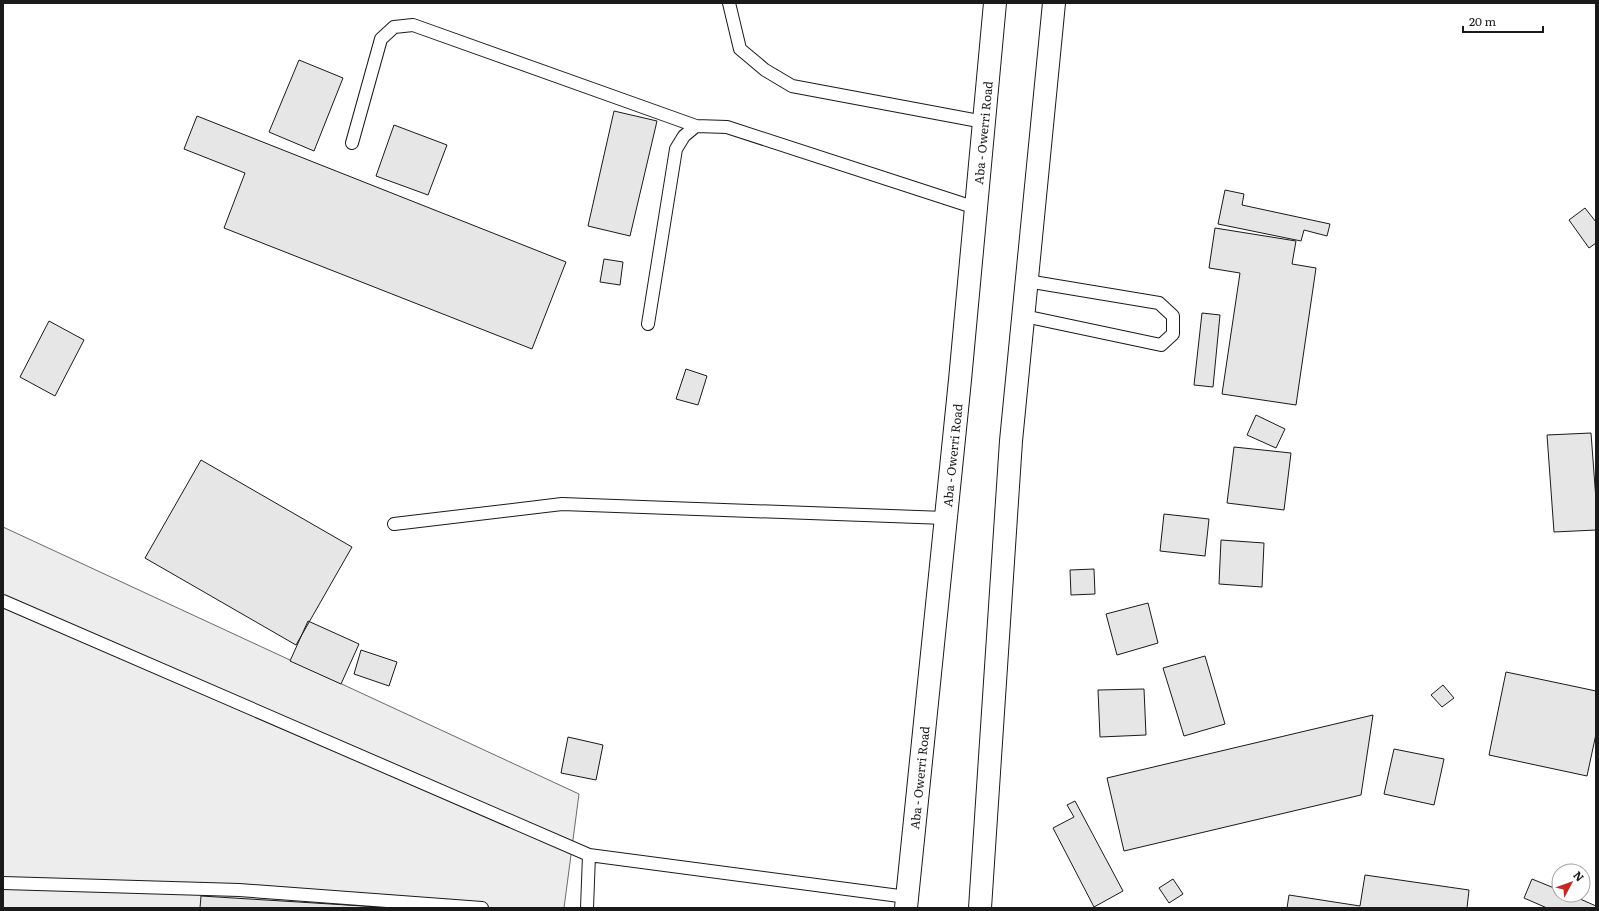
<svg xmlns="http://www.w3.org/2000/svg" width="1599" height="911" viewBox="0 0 1599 911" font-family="Literata,serif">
<rect width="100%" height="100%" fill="#fff"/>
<path fill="#ededed" stroke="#6a6a6a" d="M3,527L579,794L564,908H3Z"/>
<path fill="#e6e6e6" stroke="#1a1a1a" d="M299,60L343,78L314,151L269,132Z
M614,111L657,121L630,236L588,226Z
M197,116L566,262L532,349L224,228L245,173L184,149Z
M394,125L447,145L428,195L376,176Z
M1225,190L1244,194L1242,205L1330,224L1327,236L1304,230L1301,241L1218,224Z
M1585,208L1596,222V243L1589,248L1569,220Z
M1215,228L1296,241L1292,264L1316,268L1296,405L1222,394L1240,273L1209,268Z
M604,259L623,262L620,285L600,282Z
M1202,313L1220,315L1213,387L1194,385Z
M49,321L84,340L55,396L20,377Z
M686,369L707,376L698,405L676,399Z
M1256,415L1285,429L1276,448L1247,435Z
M1591,433L1596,500V530L1554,532L1547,435Z
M1234,447L1291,453L1284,510L1227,503Z
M201,460L352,547L296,645L145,558Z
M1164,514L1209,519L1205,556L1160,551Z
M1221,540L1264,543L1262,587L1219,584Z
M1094,569L1095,594L1071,595L1070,570Z
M1148,603L1158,643L1117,655L1106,614Z
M308,621L359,644L341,684L290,661Z
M361,650L397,662L389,686L354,674Z
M1205,656L1225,724L1184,736L1163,668Z
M1506,672L1596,691V734L1587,776L1489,755Z
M1443,685L1454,698L1442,707L1431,695Z
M1144,689L1146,735L1100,737L1098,690Z
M1373,715L1361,795L1124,851L1107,778Z
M568,737L603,745L596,780L561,773Z
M1394,749L1444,759L1434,805L1384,794Z
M1075,801L1123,891L1094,907L1053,828L1074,817L1067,805Z
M1365,875L1469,890L1467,908H1287L1289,895L1360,906Z
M1173,879L1183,894L1169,903L1159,888Z
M1532,879L1559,890V895H1571L1596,906V908H1547L1524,898Z
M201,896L395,908H200Z"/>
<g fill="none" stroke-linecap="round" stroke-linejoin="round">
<defs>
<path id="lane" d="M729,3L740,49L765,70L792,86L984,122
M352,143L381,39L394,27L413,25L696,126
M1024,316L1161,345L1173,334V316L1159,303L1027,281
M648,324L676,149L684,136L696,126L727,127L976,208
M394,524L562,504L945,518
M3,601L589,855L907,897
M3,883L239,890L482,908
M587,908L589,855"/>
<g id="highway">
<path id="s1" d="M906,908L960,380L995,3"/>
<path d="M980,908L1011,441L1054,3"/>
</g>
</defs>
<use href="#lane" stroke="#1a1a1a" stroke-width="14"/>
<use href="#highway" stroke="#1a1a1a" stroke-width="24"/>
<use href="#lane" stroke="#fff" stroke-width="12"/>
<use href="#highway" stroke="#fff" stroke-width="22"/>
</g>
<g text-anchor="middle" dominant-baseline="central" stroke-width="3" stroke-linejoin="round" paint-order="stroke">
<g font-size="12" fill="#1a1a1a" stroke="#fff">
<text stroke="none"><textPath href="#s1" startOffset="779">Aba - Owerri Road</textPath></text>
<text stroke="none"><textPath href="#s1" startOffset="455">Aba - Owerri Road</textPath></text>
<text stroke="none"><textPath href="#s1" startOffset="131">Aba - Owerri Road</textPath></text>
</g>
</g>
<rect width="1599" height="911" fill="none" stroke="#1a1a1a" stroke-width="8"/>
<g transform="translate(1571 883) rotate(49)"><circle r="19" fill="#ffffff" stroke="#a3a3a3"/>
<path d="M0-3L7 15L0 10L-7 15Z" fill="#c62828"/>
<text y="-6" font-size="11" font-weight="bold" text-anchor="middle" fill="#1a1a1a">N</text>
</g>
<path d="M1463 26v6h80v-6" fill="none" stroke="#1a1a1a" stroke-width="2"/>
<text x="1469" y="26" font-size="12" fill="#1a1a1a" stroke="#ffffff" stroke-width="3" paint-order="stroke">20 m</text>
</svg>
